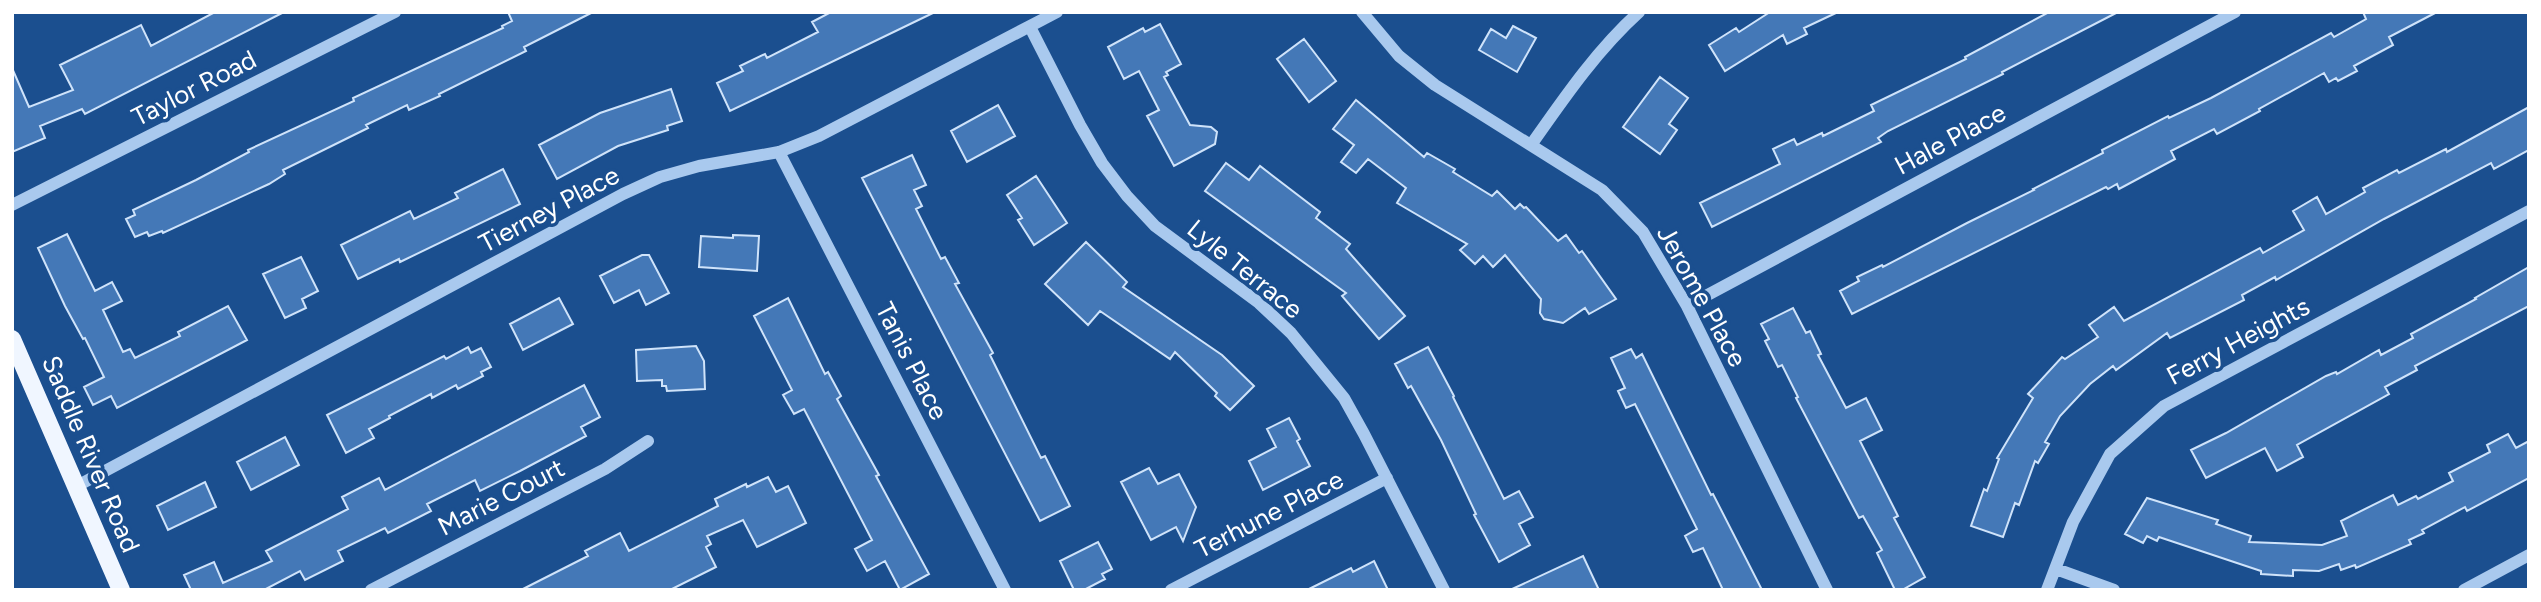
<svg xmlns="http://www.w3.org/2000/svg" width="2541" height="602" viewBox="0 0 2541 602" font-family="Figtree,sans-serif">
<rect width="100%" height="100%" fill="#1b4f8f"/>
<path fill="#4478b7" stroke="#cfe3fa" stroke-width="2" d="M215,12H284L85,114L82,109L40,126L45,138L12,152V68L29,107L73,90L60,65L141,25L151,46Z
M508,12H593L524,47L526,51L439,94L440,96L409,110L407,105L366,125L368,128L283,170L285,174L269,184L163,233L162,231L149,236L147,232L135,237L126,219L135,215L133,210L196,180L249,152L248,150L354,101L353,98L503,28L502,26L512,21Z
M831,12H935L730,111L717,83L743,71L740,66L765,54L767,58L818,32L812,22Z
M1770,12H1838L1804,28L1807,34L1787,44L1783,35L1725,71L1709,45L1736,28L1739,32Z
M2049,12H2118L2002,72L2003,74L1888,131L1878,138L1881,142L1712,227L1700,203L1780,164L1773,149L1794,139L1797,145L1822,133L1823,136L1874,111L1871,105L1966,59L1965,57Z
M2363,12H2437L2389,37L2393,45L2354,66L2357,71L2338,81L2336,78L2329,82L2324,73L2259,109L2260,111L2217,134L2214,129L2171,151L2175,159L2119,189L2117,184L2108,189L2106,187L1852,314L1840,291L1859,281L1857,277L1882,265L1883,267L1967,223L2034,190L2033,189L2103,153L2102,150L2168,116L2169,118L2211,98L2331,33L2334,37L2366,19Z
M1160,24L1181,64L1166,72L1168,75L1164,77L1190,125L1211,127L1217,132L1215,144L1174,166L1147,116L1159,110L1139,71L1124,79L1108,47L1143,28L1145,32Z
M1513,26L1536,38L1517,72L1479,50L1491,29L1506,38Z
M1304,39L1336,81L1309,102L1277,59Z
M1660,77L1688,98L1669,124L1677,130L1660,154L1623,127Z
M671,89L682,121L667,126L668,130L618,146L557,179L539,145L600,113Z
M1356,100L1424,157L1427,153L1455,169L1453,172L1492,196L1497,191L1515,209L1520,204L1524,208L1526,207L1558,241L1566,235L1579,253L1582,251L1616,299L1589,314L1585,308L1563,323L1544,319L1540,313L1541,299L1505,255L1493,267L1483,256L1475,264L1460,250L1467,244L1397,203L1406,188L1368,159L1356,173L1341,162L1354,145L1333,129Z
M998,105L1015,136L967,162L951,131Z
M2529,107V150L2494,169L2491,163L2384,219L2276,280L2275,277L2242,295L2244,300L2170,338L2167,333L2116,370L2113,366L2090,384L2060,416L2045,442L2049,444L2038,463L2035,461L2019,505L2015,503L2003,537L1971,526L1984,489L1987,491L1999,459L1997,458L2033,398L2028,394L2062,357L2065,359L2098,337L2089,325L2114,307L2124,321L2260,248L2263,253L2304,230L2293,211L2317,197L2326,214L2365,192L2363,188L2397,170L2399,173L2446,149L2447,152Z
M912,155L926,185L914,190L922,206L916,209L941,259L945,257L959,283L955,284L993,353L990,355L1041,458L1045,456L1070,506L1040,521L862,178Z
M1226,163L1249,180L1260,166L1320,212L1316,218L1350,244L1346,249L1405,316L1379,339L1342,296L1346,293L1205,191Z
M503,169L520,204L400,262L399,259L358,279L341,245L410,211L414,219L458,198L455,193Z
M1036,176L1067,223L1034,245L1018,220L1022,218L1007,195Z
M67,234L95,291L112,282L122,301L103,310L123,352L130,349L135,358L180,336L178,332L228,306L247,340L117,408L111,396L93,405L84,387L104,377L85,338L83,339L65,306L38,248Z
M733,235L759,236L757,271L699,267L701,236L733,238Z
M1086,242L1127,282L1123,287L1222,355L1254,386L1230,410L1215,396L1217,393L1175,352L1170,359L1100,311L1088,325L1045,284Z
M642,255H649L669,293L646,305L639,290L614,303L600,276Z
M301,257L318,291L302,299L306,308L285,318L263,274Z
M2529,267V306L2415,366L2417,370L2385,387L2389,394L2297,445L2303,457L2277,471L2265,448L2206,478L2191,450L2226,433L2326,376L2336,372L2337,374L2379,350L2381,355L2413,338L2411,334L2476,299L2475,298Z
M559,298L573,324L523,350L510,324Z
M788,298L825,374L828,372L841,396L837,399L879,475L876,476L929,574L900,590L885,561L867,571L855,549L872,540L804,409L794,414L783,395L792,390L754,316Z
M1793,308L1806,333L1810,331L1821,354L1818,355L1846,408L1866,398L1882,430L1860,441L1898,516L1894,518L1925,577L1902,590H1895L1877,553L1882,550L1863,516L1859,518L1796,398L1798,397L1782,365L1778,367L1765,341L1769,339L1761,324Z
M696,346L704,361L705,389L667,391L666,386H662V380L637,381L636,350Z
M468,347L471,353L481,348L491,367L481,372L483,376L458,389L456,385L432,398L431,394L389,416L390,418L369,429L374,438L346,453L327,415L444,356L446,359Z
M1428,347L1454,396L1453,397L1504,499L1519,491L1533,517L1519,524L1530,545L1499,562L1474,515L1476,514L1441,440L1411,386L1408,388L1395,364Z
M1631,349L1636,358L1642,354L1711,495L1713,494L1762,590H1723L1703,548L1693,552L1685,536L1697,529L1635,404L1626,408L1618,391L1625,388L1611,358Z
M584,385L600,417L581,427L586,436L520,471L480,491L475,480L427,504L431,511L388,533L385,528L338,551L343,561L305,580L300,571L264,590H191L184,575L214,562L223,583L272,561L266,551L348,509L342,497L379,478L385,490Z
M1289,418L1300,439L1297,441L1310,466L1263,490L1249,461L1276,447L1267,429Z
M2508,434L2516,448L2529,441V478L2467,511L2465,507L2422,530L2424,533L2409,540L2411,544L2356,568L2355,565L2341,570L2339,564L2319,571L2293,570V576L2261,574V571L2159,537L2157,541L2147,536L2143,543L2125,534L2147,498L2218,520L2216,524L2251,536L2249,542L2322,545L2347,536L2341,521L2393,495L2398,505L2416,496L2418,499L2453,481L2449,473L2490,452L2487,445Z
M285,437L299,465L251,490L237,462Z
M1149,468L1158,484L1179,474L1196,507L1183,541L1176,527L1151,540L1121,482Z
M768,477L776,492L788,486L806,523L757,547L743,520L707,536L711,544L706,547L716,567L670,590H521L588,556L585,551L620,533L629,551L718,506L715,499L746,484L747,487Z
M205,482L216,507L168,530L157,506Z
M1098,542L1112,569L1102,574L1105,579L1084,590H1074L1060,561Z
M1583,556L1599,590H1510Z
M1374,561L1388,590H1307L1351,568L1353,572Z"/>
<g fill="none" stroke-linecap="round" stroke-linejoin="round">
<path stroke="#a9c9ee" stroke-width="12" d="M1362,12L1399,56L1435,85L1602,190L1643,232L1687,306L1827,590
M1030,27L1080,125L1102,163L1127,196L1155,226L1259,303L1291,333L1344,398L1364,434L1444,590
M1531,145C1564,98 1596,51 1639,12
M779,152L1005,590
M12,205L395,12
M1687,306L2235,12
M77,486L623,194L660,177L699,166L779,152L819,136L1057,12
M2056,569L2114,590
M371,590L605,469L648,441
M1171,590L1387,478
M2047,590L2073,522L2110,454L2164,406L2529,211
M2464,590L2529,555"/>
<path stroke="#f0f6ff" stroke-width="18" d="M12,339L121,590"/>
</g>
<g text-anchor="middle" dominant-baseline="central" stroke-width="7" stroke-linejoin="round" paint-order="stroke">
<g font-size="26" fill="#fff" stroke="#1b4f8f">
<text transform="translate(194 88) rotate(-27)">Taylor Road</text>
<text transform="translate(1950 139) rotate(-28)">Hale Place</text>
<text transform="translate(549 209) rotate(-28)">Tierney Place</text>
<text transform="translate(1245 269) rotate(39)">Lyle Terrace</text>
<text transform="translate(1702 296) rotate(61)">Jerome Place</text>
<text transform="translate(2238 341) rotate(-28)">Ferry Heights</text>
<text transform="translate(912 361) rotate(63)">Tanis Place</text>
<text transform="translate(91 454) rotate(67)">Saddle River Road</text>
<text transform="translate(501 497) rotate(-27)">Marie Court</text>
<text transform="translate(1269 514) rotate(-27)">Terhune Place</text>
</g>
</g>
<rect width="2541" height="602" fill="none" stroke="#ffffff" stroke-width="28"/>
</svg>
